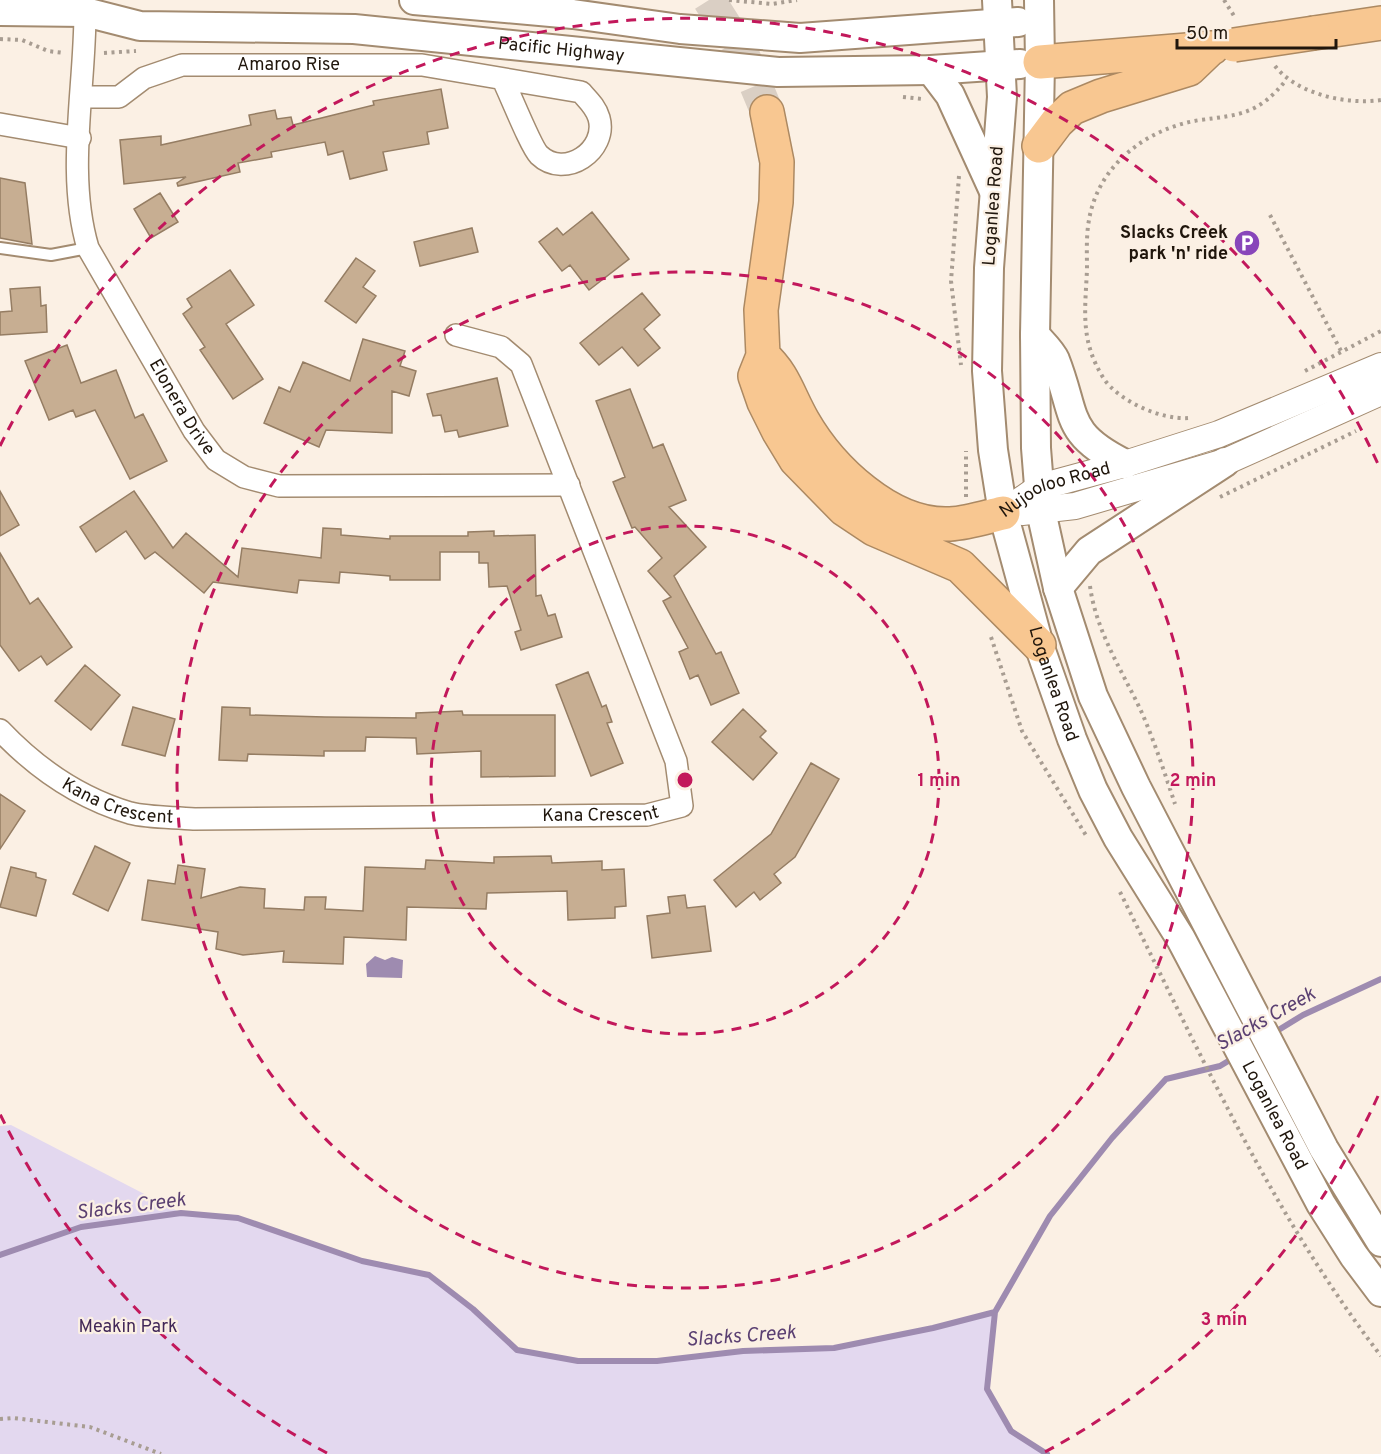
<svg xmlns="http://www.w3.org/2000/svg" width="1381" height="1454" viewBox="0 0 1381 1454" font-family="Overpass,sans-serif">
<rect width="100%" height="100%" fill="#fbf0e4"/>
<path fill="#e3d8ef" d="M11,1125L181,1213L238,1218L362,1261L429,1275L473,1309L517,1350L578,1361H657L743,1351L834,1348L933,1329L995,1312L987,1389L1011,1431L1047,1454H0V1126Z"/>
<path fill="#9e8bb0" d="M375,956L385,960L392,957L403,960L402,978L367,977L366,964Z"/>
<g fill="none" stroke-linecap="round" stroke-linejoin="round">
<path stroke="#9e8bb0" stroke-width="6" d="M1272,1034L1303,1015L1381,979
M0,1255L81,1227L181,1213L238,1218L362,1261L429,1275L473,1309L517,1350L578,1361H657L743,1351L834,1348L933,1328L995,1312
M1047,1454L1011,1431L987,1389L995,1312L1050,1216L1112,1138L1166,1079L1220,1066L1235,1057"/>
</g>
<path fill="#c7ae92" stroke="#957d63" stroke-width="1.5" d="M441,89L448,128L427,132L429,144L383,152L387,170L350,179L343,151L328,155L325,142L271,152L272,157L238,163L240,172L178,186L177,183L186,177L124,184L120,140L161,136V145L251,125L249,115L275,110L277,119L291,117L293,125L374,105L373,101Z
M0,178L25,183L32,244L0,238Z
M160,193L178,222L151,238L134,209Z
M592,212L629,259L589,290L570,265L562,271L539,242L557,228L563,235Z
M472,228L478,252L420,266L414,242Z
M356,258L375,271L363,287L376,296L356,323L325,301Z
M230,270L254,305L226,324L263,379L233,399L200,350L205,347L183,314L192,307L187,299Z
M40,287L41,306L46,305L47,332L0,335V312L12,311L10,289Z
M642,293L660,315L644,329L660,348L638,366L622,347L599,365L580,343Z
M363,339L405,351L400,366L416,371L409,396L392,391V433L326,430L319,447L264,423L279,387L290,392L303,362L350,381Z
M67,345L81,383L116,370L135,418L143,414L167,461L130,479L95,410L76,417L73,410L49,420L25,361Z
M497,378L508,426L459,437L457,430L445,432L441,415L433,416L427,394Z
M630,389L653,448L663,444L686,500L669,507L706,547L674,576L716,654L721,652L739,693L711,705L698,675L690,679L679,652L688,648L663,601L671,597L648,571L662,558L635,527L632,528L613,482L625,477L596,401Z
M0,491L19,525L0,536Z
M134,491L173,548L186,533L238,577L242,548L321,558L323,528L341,529V535L390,539V536H468V532L494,531V536L535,535L536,596L541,595L548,616L555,614L562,637L521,650L515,632L521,630L507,586L489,587L488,563H479V552H440V580H390V576L340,572L339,583L299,580L297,593L213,582L204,593L155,552L145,559L126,531L96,552L80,527Z
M0,553L30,604L38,598L72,647L47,665L41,656L19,671L0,645Z
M85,665L120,695L91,730L55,701Z
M588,672L602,707L606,705L612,722L607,723L623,763L591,776L556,685Z
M133,707L175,719L165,756L122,745Z
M222,707L250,708V715L325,717L416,718V713L462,711L463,715H555V776L481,777V751L417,754L416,738L366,737L365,751H324V756L248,754L247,761L219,760Z
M743,709L766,731L760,737L777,753L753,780L712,742Z
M811,763L839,779L795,857L774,874L781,883L760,900L754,892L736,907L714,880L771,834Z
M0,794L25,811L0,849Z
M95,846L130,863L108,911L73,894Z
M551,856L552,863L602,861V870L624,869L626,906L615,907V918L568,920L567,891L487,893L486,909L407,907L406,940L344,937L343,964L283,962L284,951L243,955L216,949L218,932L142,920L148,880L175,884L178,865L205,869L201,898L240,887L265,889L264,908L304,910L305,897H326L325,909L363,911L365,867L425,869L426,860L494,863V857Z
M11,867L36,873V877L46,880L36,916L0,907Z
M685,895L687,908L705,906L711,951L652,958L647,916L670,913L668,897Z"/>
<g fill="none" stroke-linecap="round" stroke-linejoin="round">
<path stroke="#dacfc4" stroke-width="33" stroke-dasharray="33 16" stroke-linecap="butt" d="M709,0L742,52L767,112"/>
<defs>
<path id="service" d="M0,248L51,255L88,248"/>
<g id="minor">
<path id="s1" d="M85,12C85,89 66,174 88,248L194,431L216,460L244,477L279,486L569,485"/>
<path id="s2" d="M81,97H119L144,78L182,65H422L581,92C588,100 596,107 599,118C608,150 565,180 539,155C531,147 510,94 503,80"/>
<path d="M0,124L80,138"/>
<path id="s3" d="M0,730C36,768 79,798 130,813C150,818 174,817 194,819L647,815L682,806L676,761L521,364L501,347L456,335"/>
</g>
<g id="tertiary">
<path d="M1022,512L1075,506L1225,462L1381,392"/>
<path id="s4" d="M1003,513L1040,487L1125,464L1219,434L1381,366"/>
</g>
<g id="secondary">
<path d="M414,0L573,14L680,29L800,38L1018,22"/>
<path id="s5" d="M997,0L1002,97L989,268L987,371L993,450L1003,513L1039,645L1072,739L1093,790L1118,838L1181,939L1321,1204L1354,1256L1381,1292"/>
<path d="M1039,0L1040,62L1035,335L1036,448L1041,511L1058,588L1093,696L1136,787L1324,1149L1381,1242"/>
<path id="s6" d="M0,11L85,12L140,26L354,29L778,72L931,70L1020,64"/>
<path d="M931,70L950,95L993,189"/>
<path d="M1035,335C1041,342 1051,351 1055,360C1077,416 1063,433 1125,464"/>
<path d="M1058,588L1089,551L1225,462"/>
</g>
<path id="motorway" d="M1314,33L1381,23
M1040,62L1212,48
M767,112L777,162L776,202L761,310L763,356L755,376L764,402L779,432L796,460L844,509L874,529L960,566L1039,645
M1039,146L1057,122L1072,108L1101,96L1189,69L1211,48
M763,356C784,374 789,397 803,421C830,468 890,527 950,524C968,523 986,517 1003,513"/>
</defs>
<use href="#service" stroke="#a38b70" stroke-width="14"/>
<use href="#minor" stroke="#a38b70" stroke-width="24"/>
<use href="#tertiary" stroke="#a38b70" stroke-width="28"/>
<use href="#secondary" stroke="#a38b70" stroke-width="32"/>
<use href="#motorway" stroke="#ac8962" stroke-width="36"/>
<path stroke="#a89d92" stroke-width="4" stroke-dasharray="3 4.5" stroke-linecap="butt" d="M729,0L772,4L797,0
M1224,0L1236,19
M0,39L22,40L48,51L64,53
M104,53L136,51
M1275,66C1297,94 1346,105 1381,100
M903,97L922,99
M959,176L951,281L961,365
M1270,215L1341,351
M1305,371L1381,331
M1188,418C1161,420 1119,401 1104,379C1080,341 1085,312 1087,270C1087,253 1086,236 1089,220C1098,165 1147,128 1200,120C1240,115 1259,114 1286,80
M966,497V451
M1220,497L1356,431
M1090,586C1096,632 1123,672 1142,713C1155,743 1165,774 1175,804
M991,637L1022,731L1087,837
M1120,892C1199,1051 1272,1214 1381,1356
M0,1419L13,1418L90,1427L161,1454"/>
<use href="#service" stroke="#fff" stroke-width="10"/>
<use href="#minor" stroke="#fff" stroke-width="21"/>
<use href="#tertiary" stroke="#fff" stroke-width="26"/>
<use href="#secondary" stroke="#fff" stroke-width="28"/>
<use href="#motorway" stroke="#f8c791" stroke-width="33"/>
<defs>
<path id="motorway-bridge" d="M1234,45L1314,33"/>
</defs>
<use href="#motorway-bridge" stroke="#ac8962" stroke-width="36" stroke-linecap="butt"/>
<use href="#motorway-bridge" stroke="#f8c791" stroke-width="33"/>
</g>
<g fill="none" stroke="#c2185b" stroke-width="3" stroke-dasharray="10 8">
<circle cx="685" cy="780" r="254"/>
<circle cx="685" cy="780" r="508"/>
<path d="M1378 1096A762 762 0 0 1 1043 1453M327 1453A762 762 0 0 1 0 1114M0 446A762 762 0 0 1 1378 464"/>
</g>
<defs>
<symbol id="parking-disc" viewBox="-11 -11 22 22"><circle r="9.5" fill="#8846ba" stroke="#fbf0e4"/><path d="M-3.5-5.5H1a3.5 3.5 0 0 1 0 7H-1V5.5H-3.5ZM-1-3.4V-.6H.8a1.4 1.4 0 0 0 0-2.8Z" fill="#fff"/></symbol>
</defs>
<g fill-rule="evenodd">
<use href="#parking-disc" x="1232" y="228" width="30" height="30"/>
</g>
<g text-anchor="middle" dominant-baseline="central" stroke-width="4.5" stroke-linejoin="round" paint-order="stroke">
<g font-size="18" fill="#20160c" stroke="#fbf0e4">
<text stroke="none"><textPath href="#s6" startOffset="564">Pacific Highway</textPath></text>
<text stroke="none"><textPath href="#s2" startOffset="216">Amaroo Rise</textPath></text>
<text transform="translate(994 206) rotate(-86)">Loganlea Road</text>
<text stroke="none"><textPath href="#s1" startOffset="422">Elonera Drive</textPath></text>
<text stroke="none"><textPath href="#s4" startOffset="58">Nujooloo Road</textPath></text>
<text stroke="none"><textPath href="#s5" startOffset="693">Loganlea Road</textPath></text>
<text stroke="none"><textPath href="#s3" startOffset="141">Kana Crescent</textPath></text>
<text stroke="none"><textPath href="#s3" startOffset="627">Kana Crescent</textPath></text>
<text stroke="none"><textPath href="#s5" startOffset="1179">Loganlea Road</textPath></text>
</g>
<g font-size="18" font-weight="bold" fill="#20160c" stroke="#fbf0e4" text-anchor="end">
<text x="1228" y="233">Slacks Creek<tspan x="1228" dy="21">park 'n' ride</tspan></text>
</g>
<g font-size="18" fill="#422858" stroke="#fbf0e4">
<text x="128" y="1327">Meakin Park</text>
</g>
<g font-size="20" font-style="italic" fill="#5b4072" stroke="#fbf0e4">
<text transform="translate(1266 1020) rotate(-29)">Slacks Creek</text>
<text transform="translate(131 1207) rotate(-7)">Slacks Creek</text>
<text transform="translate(741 1337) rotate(-4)">Slacks Creek</text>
</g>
</g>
<circle cx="685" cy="780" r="9" fill="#c2185b" stroke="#fbf0e4" stroke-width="3"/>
<g font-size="18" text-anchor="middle" font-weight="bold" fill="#c2185b" stroke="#fbf0e4" stroke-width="4.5" stroke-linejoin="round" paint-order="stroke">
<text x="939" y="786">1 min</text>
<text x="1193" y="786">2 min</text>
<text x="1224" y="1325">3 min</text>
</g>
<path d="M1177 39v9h159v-9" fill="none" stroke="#20160c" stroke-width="3"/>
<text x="1186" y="39" font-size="18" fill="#20160c" stroke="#fbf0e4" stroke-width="4.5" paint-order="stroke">50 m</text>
</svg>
